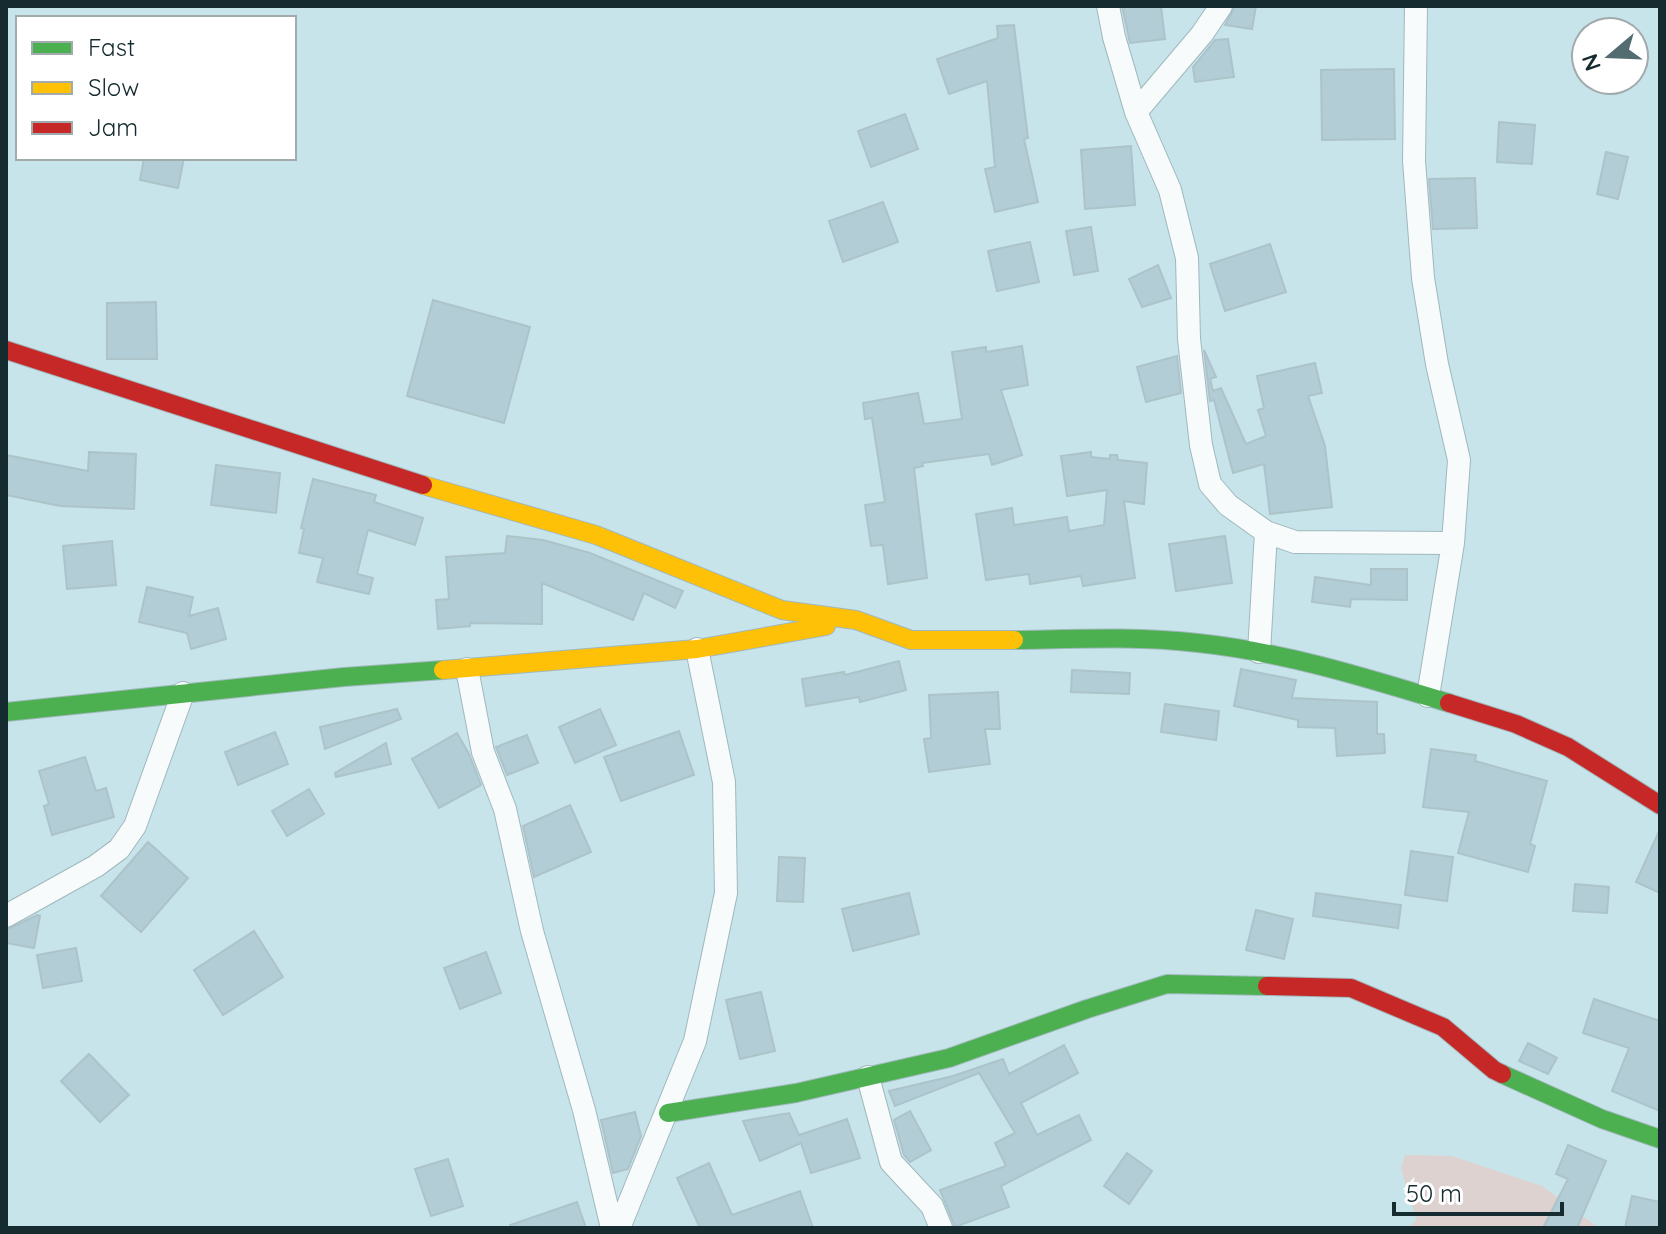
<svg xmlns="http://www.w3.org/2000/svg" width="1666" height="1234" viewBox="0 0 1666 1234" font-family="Quicksand,sans-serif">
<rect width="100%" height="100%" fill="#c7e4ea"/>
<path fill="#ded2d0" d="M1405,1155L1452,1156L1542,1186L1599,1228H1408L1416,1220L1401,1168Z"/>
<path fill="#b2cdd5" stroke="#adc3ca" stroke-width="2" d="M1122,6H1161L1165,39L1130,43Z
M1235,6H1256L1252,29L1225,25Z
M1014,25L1028,138L1024,139L1038,202L995,212L985,169L995,167L987,81L949,94L937,59L998,38L997,26Z
M1228,39L1234,77L1195,82L1193,67L1215,40Z
M1394,69L1395,139L1322,140L1321,70Z
M905,114L918,149L871,167L858,131Z
M1499,122L1535,125L1532,164L1497,162Z
M1131,146L1135,205L1085,209L1081,150Z
M1606,152L1628,157L1618,199L1597,194Z
M144,158H184L178,188L140,180Z
M1475,178L1477,228L1433,229L1429,179Z
M883,202L898,242L843,262L829,221Z
M1091,227L1098,271L1074,275L1066,231Z
M1030,242L1039,282L997,291L988,251Z
M1270,244L1286,292L1225,311L1210,264Z
M1158,265L1171,298L1142,307L1129,279Z
M433,300L530,327L504,423L407,396Z
M156,302L157,359H107V303Z
M1022,346L1028,385L1001,390L1022,455L992,465L989,454L922,463L923,466L914,468L927,578L888,584L883,545L871,546L865,505L885,502L872,418L865,419L863,403L918,393L924,424L962,419L952,352L986,347V352Z
M1204,350L1216,377L1210,379L1213,391L1221,388L1246,444L1266,436L1258,410L1264,408L1257,376L1315,363L1322,393L1308,396L1325,446L1332,507L1270,514L1264,464L1233,473L1214,400L1210,401Z
M1177,356L1181,393L1146,402L1137,367Z
M89,452L136,454L134,509L60,506L6,495V455L88,471Z
M1091,452V457L1110,459V455H1117L1118,460L1147,463L1144,504L1124,501L1135,578L1083,586L1081,576L1030,584L1029,574L986,580L976,514L1012,508L1014,525L1067,517L1069,531L1104,525L1107,490L1067,496L1061,456Z
M216,465L280,473L276,513L211,505Z
M313,479L376,495L374,502L423,518L415,545L368,530L357,574L373,578L369,594L317,582L323,558L299,553L304,529L301,528Z
M507,536L543,540L590,553L683,591L675,608L644,593L633,620L542,583V624L470,623V626L438,629L436,600L449,599L446,557L505,553Z
M1225,536L1232,583L1176,591L1169,544Z
M112,541L116,585L67,589L63,546Z
M1371,569H1407V600L1351,599L1350,607L1312,602L1315,577L1371,585Z
M147,587L193,597L189,616L218,608L226,639L191,649L187,633L139,622Z
M899,661L906,690L860,702L859,697L806,706L802,679L844,672L845,675Z
M1241,669L1296,680L1292,698L1377,702V734H1384L1385,753L1337,756L1335,728L1298,727V720L1234,706Z
M1072,670L1130,673L1129,694L1071,692Z
M998,692L1000,729H985L990,764L929,772L924,739L931,738L929,695Z
M1165,704L1219,711L1216,740L1161,732Z
M397,709L401,719L325,749L320,727Z
M600,709L616,745L575,763L559,727Z
M679,731L694,775L621,801L604,757Z
M275,732L288,764L238,785L225,752Z
M457,733L469,754L481,785L439,808L412,759Z
M527,735L538,763L507,775L496,747Z
M386,743L391,764L336,777L335,773Z
M1431,749L1476,755L1475,761L1547,781L1530,844L1535,846L1528,872L1458,853L1469,812L1423,807Z
M85,757L96,791L106,788L114,817L52,835L44,806L49,804L39,771Z
M309,789L324,814L287,836L272,811Z
M570,805L591,852L534,877L523,826Z
M1660,829V893L1636,882Z
M148,842L188,878L141,932L101,896Z
M1411,851L1453,857L1447,901L1405,895Z
M779,857L805,858L803,902L777,901Z
M1575,884L1609,887L1607,913L1573,911Z
M909,893L919,934L853,951L842,909Z
M1316,893L1401,905L1398,928L1313,916Z
M1256,910L1293,919L1284,959L1246,950Z
M37,915L40,916L34,948L6,943V930Z
M254,931L283,977L223,1015L194,970Z
M76,948L82,981L43,988L37,955Z
M486,952L501,993L460,1009L444,968Z
M761,992L775,1051L740,1059L726,1000Z
M1594,999L1660,1021V1111L1612,1091L1629,1048L1583,1033Z
M1528,1043L1557,1058L1548,1074L1519,1061Z
M1064,1045L1078,1073L1021,1103L1037,1135L1079,1115L1091,1140L1001,1186L1009,1207L955,1227L940,1190L1006,1166L995,1143L1015,1133L979,1073L895,1106L889,1091L953,1076L1003,1059L1009,1074Z
M89,1054L129,1095L100,1122L61,1081Z
M910,1111L931,1150L910,1162L904,1155L894,1120Z
M635,1112L641,1136L628,1169L613,1173L601,1120Z
M789,1113L799,1135L847,1119L860,1158L811,1173L801,1143L760,1161L743,1121Z
M1568,1145L1606,1161L1577,1228H1543L1568,1179L1556,1174Z
M1127,1153L1152,1171L1129,1204L1104,1186Z
M448,1159L463,1206L431,1216L415,1169Z
M709,1163L732,1215L800,1191L813,1228H700L677,1178Z
M1632,1196L1660,1202V1228H1625Z
M577,1202L586,1228H511L510,1225Z"/>
<g fill="none" stroke-linecap="round" stroke-linejoin="round">
<defs>
<path id="street" d="M1108,6L1114,37L1136,112L1170,190L1187,258L1189,339L1201,445L1210,484L1228,505L1266,532L1295,542L1453,543
M1416,6L1414,161L1423,278L1437,364L1459,460L1453,543L1428,696
M1136,112L1202,34L1221,6
M1259,652L1266,532
M467,669L483,752L505,809L532,931L584,1110L612,1228
M6,916L96,866L119,849L135,826L183,693
M868,1077L891,1162L932,1206L941,1228
M619,1228L695,1041L726,893L724,782L697,649"/>
<path id="fast" d="M1014,640C1076,639 1137,636 1198,643C1284,652 1367,678 1449,703
M6,712L344,677L443,670
M1502,1074L1602,1119L1660,1139
M668,1113L796,1093L949,1058L1087,1009L1167,984L1267,986"/>
<path id="slow" d="M423,485L596,535L782,610L856,620L911,640H1014
M443,670L697,649L826,626"/>
<path id="jam" d="M6,350L423,485
M1449,703L1516,724L1568,747L1660,805
M1267,986L1351,988L1443,1027L1494,1070L1502,1074"/>
</defs>
<use href="#street" stroke="#a0b8bc" stroke-width="24"/>
<use href="#fast" stroke="#a0b8bc" stroke-width="20"/>
<use href="#slow" stroke="#a0b8bc" stroke-width="20"/>
<use href="#jam" stroke="#a0b8bc" stroke-width="20"/>
<use href="#street" stroke="#f7fbfc" stroke-width="22"/>
<use href="#fast" stroke="#4caf50" stroke-width="18"/>
<use href="#slow" stroke="#ffc107" stroke-width="18"/>
<use href="#jam" stroke="#c62828" stroke-width="18"/>
</g>
<rect width="1666" height="1234" fill="none" stroke="#152b2f" stroke-width="16"/>
<rect x="16" y="16" width="280" height="144" fill="#ffffff" stroke="#a1aaac" stroke-width="2"/>
<rect x="32" y="42" width="40" height="12" fill="#4caf50" stroke="#a1aaac" stroke-width="2"/>
<text x="88" y="56" font-size="24" fill="#152b2f">Fast</text>
<rect x="32" y="82" width="40" height="12" fill="#ffc107" stroke="#a1aaac" stroke-width="2"/>
<text x="88" y="96" font-size="24" fill="#152b2f">Slow</text>
<rect x="32" y="122" width="40" height="12" fill="#c62828" stroke="#a1aaac" stroke-width="2"/>
<text x="88" y="136" font-size="24" fill="#152b2f">Jam</text>
<g transform="translate(1610 56) rotate(251)"><circle r="38" fill="#ffffff" stroke="#a1aaac" stroke-width="2"/>
<path d="M0-6L14 30L0 20L-14 30Z" fill="#536c70"/>
<text y="-12" font-size="22" font-weight="bold" text-anchor="middle" fill="#152b2f">N</text>
</g>
<path d="M1394 1202v12h168v-12" fill="none" stroke="#152b2f" stroke-width="4"/>
<text x="1406" y="1202" font-size="24" fill="#152b2f" stroke="#ffffff" stroke-width="6" paint-order="stroke">50 m</text>
</svg>
